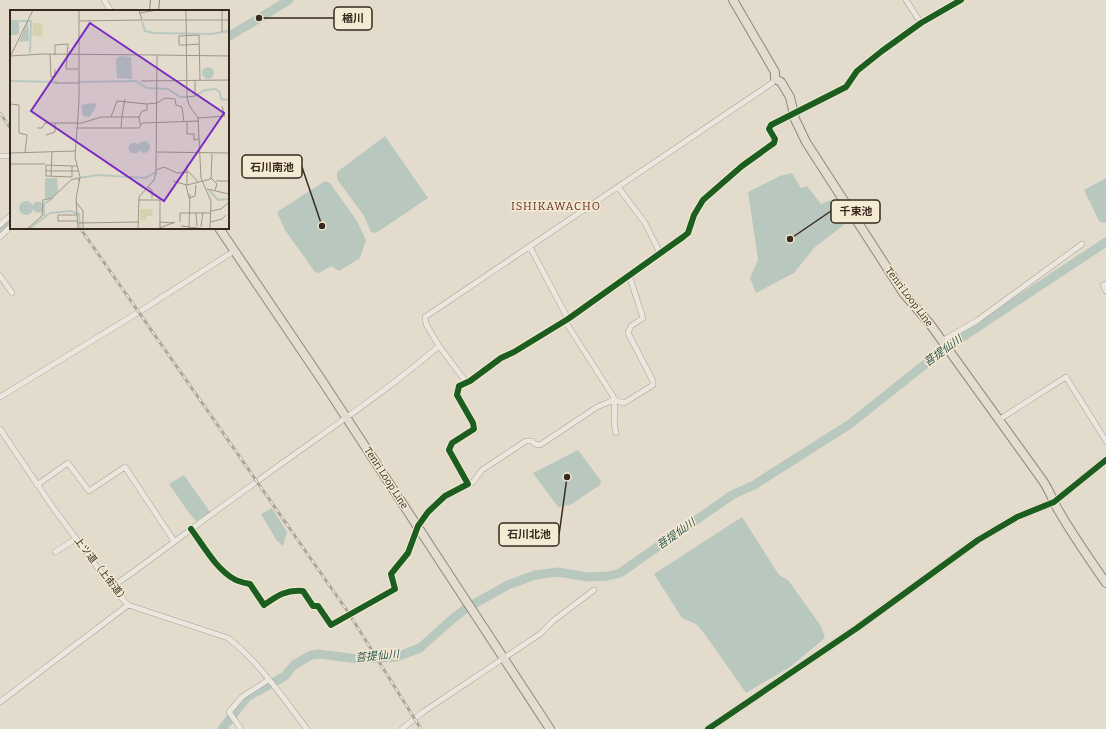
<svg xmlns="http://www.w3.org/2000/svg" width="1106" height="729" viewBox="0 0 1106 729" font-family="Bitter,'Noto Sans JP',serif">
<rect width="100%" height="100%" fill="#e3dccd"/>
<path fill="#b8c8be" d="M385,136L428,198L376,233L371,232L364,216L337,179V172Z
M792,173L801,188L807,186L821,204L831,200L845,224L814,248L794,273L756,293L750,278L758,260L748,192L780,176Z
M1106,178V222L1104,223L1099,221L1084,190Z
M325,181L330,183L357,221L366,240L360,258L339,271L331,266L319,273L315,272L285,230L277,212Z
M578,450L601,481L600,485L570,505L558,507L533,473Z
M184,475L210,512L196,521L189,513L169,484Z
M272,508L287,532L283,546L277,541L261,514Z
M742,517L779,575L788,580L821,626L825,638L790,667L746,693L704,633L696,624L682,618L654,574Z"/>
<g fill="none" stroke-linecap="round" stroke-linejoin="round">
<path stroke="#b8c8be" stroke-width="9" d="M228,37L289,0
M0,232L11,221
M222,729L247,697L285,676L294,665L311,655L318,654L358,659L396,657L420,648L449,622L465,609L508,585L535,575L558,572L588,577L608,576L620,573L732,495L754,485L850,424L943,350L1106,242"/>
<defs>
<path id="minor" d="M104,0L111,11
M906,0L921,23
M0,156H11
M618,187L645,223L660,253
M0,225L11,215
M0,237L11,226
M530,247L568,319
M0,276L12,293
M1106,284L1103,285L1106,291
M565,321L613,396C617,408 612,421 616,433
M942,341L978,320L1082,244
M439,346L466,382
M0,397L139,312L234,251
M1000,419L1066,377L1106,441
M0,429L54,509L112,587L128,605L228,638C259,662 283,698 307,729
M468,484L473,482L482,470L526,441H532L535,444L540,445L597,407L614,400L624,403L653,385V381L628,333L631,326L643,318L629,275
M37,485L68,463L89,491L125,467L174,541
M191,529C203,545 216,569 234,579C239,582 245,583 250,584L264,605C277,596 287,589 303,591L313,606H318L331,625L395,589L391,574L408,553L418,526L428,512L445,496L468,484L449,450L452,443L474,429L473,423L457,395L459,386L470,381L501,358L514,352L568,319L683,237L688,233L694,215L703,200L742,166L774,143L775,139L769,129L771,125L846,87L857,71L882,51L921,23L961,0
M55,552L76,539
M112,587C162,552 209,515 259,480C319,436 382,395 439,346L426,324L425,317L772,83L775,79
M0,702L128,605
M241,729L229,712L242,697L268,680
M402,729L423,712L540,634L553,621L594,590"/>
<path id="tertiary" d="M708,729L857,628L978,540L1017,517L1054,502L1106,460"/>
<path id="primary" d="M733,0L775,72V79L781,82L790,97L795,119L806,142L904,294L930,324L1043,481C1050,491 1053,502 1060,513C1074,537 1090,560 1106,583
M154,11L155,0
M219,228L321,379L550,729"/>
</defs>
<use href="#minor" stroke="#a9a196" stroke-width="6"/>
<use href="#tertiary" stroke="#a9a196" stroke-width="8"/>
<use href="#primary" stroke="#8e877d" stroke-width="10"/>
<use href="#minor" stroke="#ece7de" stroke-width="5"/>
<use href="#tertiary" stroke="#ece7de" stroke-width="7"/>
<use href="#primary" stroke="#e3ddd0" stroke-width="8"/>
<defs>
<path id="rail" d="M0,113L11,129
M80,228L348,612L421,729"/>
</defs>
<use href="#rail" stroke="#aba69e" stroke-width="3"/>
<use href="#rail" stroke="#f5ead3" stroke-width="1.5" stroke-dasharray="4.5" stroke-linecap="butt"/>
<defs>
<path id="cycleway" d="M191,529C203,545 216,569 234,579C239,582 245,583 250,584L264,605C277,596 287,589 303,591L313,606H318L331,625L395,589L391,574L408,553L418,526L428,512L445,496L468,484L449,450L452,443L474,429L473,423L457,395L459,386L470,381L501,358L514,352L568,319L683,237L688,233L694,215L703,200L742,166L774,143L775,139L769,129L771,125L846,87L857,71L882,51L921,23L961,0
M708,729L857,628L978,540L1017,517L1054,502L1106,460"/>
</defs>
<use href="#cycleway" stroke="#f5ead3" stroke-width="8"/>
<use href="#cycleway" stroke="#1b5e20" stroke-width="6"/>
</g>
<g text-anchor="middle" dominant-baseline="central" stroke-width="3" stroke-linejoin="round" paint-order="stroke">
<g font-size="10" fill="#382a1e" stroke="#f5ead3">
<text transform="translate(909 297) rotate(53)">Tenri Loop Line</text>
<text transform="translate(386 478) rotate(57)">Tenri Loop Line</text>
<text transform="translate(101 570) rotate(52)">上ツ道（上街道）</text>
</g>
<g font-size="11" letter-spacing="1" fill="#642a1e" stroke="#f5ead3">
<text x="556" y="206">ISHIKAWACHO</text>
</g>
<g font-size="11" font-style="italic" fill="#2d5753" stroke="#f5ead3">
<text transform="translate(943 351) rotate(-36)">菩提仙川</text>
<text transform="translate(676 534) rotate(-35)">菩提仙川</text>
<text transform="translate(377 656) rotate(-5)">菩提仙川</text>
</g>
</g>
<g transform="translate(10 10)">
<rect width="219" height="219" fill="#e3dccd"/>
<path d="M23,13H32L33,27L22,25ZM130,199H143L142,206H137V211L130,210Z" fill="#d4d3af"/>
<path d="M18,11L19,31L9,32ZM0,12H9V23L6,25H0ZM110,46L121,47L122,69L107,68L106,49ZM192 63a6 6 0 1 1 12 0a6 6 0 1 1-12 0ZM81,93L87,94L80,107L73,106L71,95ZM128 137a6 6 0 1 1 12 0a6 6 0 1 1-12 0ZM118.5 138a5.5 5.5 0 1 1 11 0a5.5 5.5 0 1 1-11 0ZM35,168H47L48,181L43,187L35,189ZM9 198a7 7 0 1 1 14 0a7 7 0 1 1-14 0ZM22.5 197a5.5 5.5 0 1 1 11 0a5.5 5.5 0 1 1-11 0Z" fill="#b8c8be"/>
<path fill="none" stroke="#b8c8be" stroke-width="2" d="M0,11H21L20,43M132,11L135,21L143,23L202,24L219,21M0,71L47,72M68,72L126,71L137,78L158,79L170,87H178M185,86L195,80L205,79L210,82L211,89L219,90M69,168L87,165L135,168L146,162M199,180L208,190L219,189M34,206V194L43,188M19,219L40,203L61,201L69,204L70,219"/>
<path fill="none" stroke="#9f9587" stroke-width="1" d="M176,0L177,87L179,95L188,108L191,168L201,191L200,219M212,0V22M130,3L147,0M133,10H219M69,11L132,10L129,0M176,35H169V26L189,25L190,70M176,35L189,34M40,44L41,67H45V59M45,45V35L58,34L56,59H68M0,46L33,44L147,45M0,47L23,0M131,71L219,70M44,73H69M177,87L185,86V70M0,94L9,95V123L17,125L15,143M112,106L115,89M101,107L107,91L137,94M188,108L215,106L212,96M177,112V124H184V130L189,129M130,114L129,107L132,101L137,100V94L147,93L155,88L165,89L166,95L172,97L174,112M27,118H32L35,113H72L91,107H129M67,118H129L132,113L189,111M111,118L112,106M36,125L45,122V113M147,142L219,143M0,143L65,141M0,154H35M177,155V175M62,156V167L36,166V155L62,156H67M146,160L154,157L167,163L179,162L188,172M36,161H69M41,166L42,142M201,168L207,174L205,180M163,171L177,175L201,169L202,144M206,171H219M176,175L179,188M138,177L142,180V188M197,179L219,184M179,188L185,186L186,175M129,190H150V219M66,192L73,201V219M201,201L211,199L219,192M186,202L187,216M67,205H48V211H68M149,212L164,213M170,212V203H201M201,212L212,209L216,205M68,213L129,212M171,216L196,219M191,217L193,202M179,218L180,184M17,219L32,206L33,190L42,188L61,170L68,168L69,171M68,219L66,189L70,167L65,147L69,91V0M128,219L129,187L144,170L146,163L147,45L219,46M147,219L165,212"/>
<path fill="#7b2cbf" fill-opacity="0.15" stroke="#7b2cbf" stroke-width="2" d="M80,13L214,103L154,191L21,101Z"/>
<rect width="219" height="219" fill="none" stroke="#382a1e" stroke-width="2"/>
</g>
<path fill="none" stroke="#382a1e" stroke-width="1.5" d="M259 18L334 18M322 226L302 167M790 239L831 211M567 477L559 535"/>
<g fill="#382a1e" stroke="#f5ead3" stroke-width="1.5">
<circle cx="259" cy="18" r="4"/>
<circle cx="322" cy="226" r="4"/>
<circle cx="790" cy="239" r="4"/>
<circle cx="567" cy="477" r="4"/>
</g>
<g fill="#f5ead3" stroke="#382a1e" stroke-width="1.5">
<rect x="334" y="7" width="38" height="23" rx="4"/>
<rect x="242" y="155" width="60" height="23" rx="4"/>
<rect x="831" y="200" width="49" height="23" rx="4"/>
<rect x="499" y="523" width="60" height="23" rx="4"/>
</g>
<g font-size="11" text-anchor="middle" font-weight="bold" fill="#382a1e">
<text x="353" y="22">楢川</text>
<text x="272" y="171">石川南池</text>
<text x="856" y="215">千束池</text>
<text x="529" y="538">石川北池</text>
</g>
</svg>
